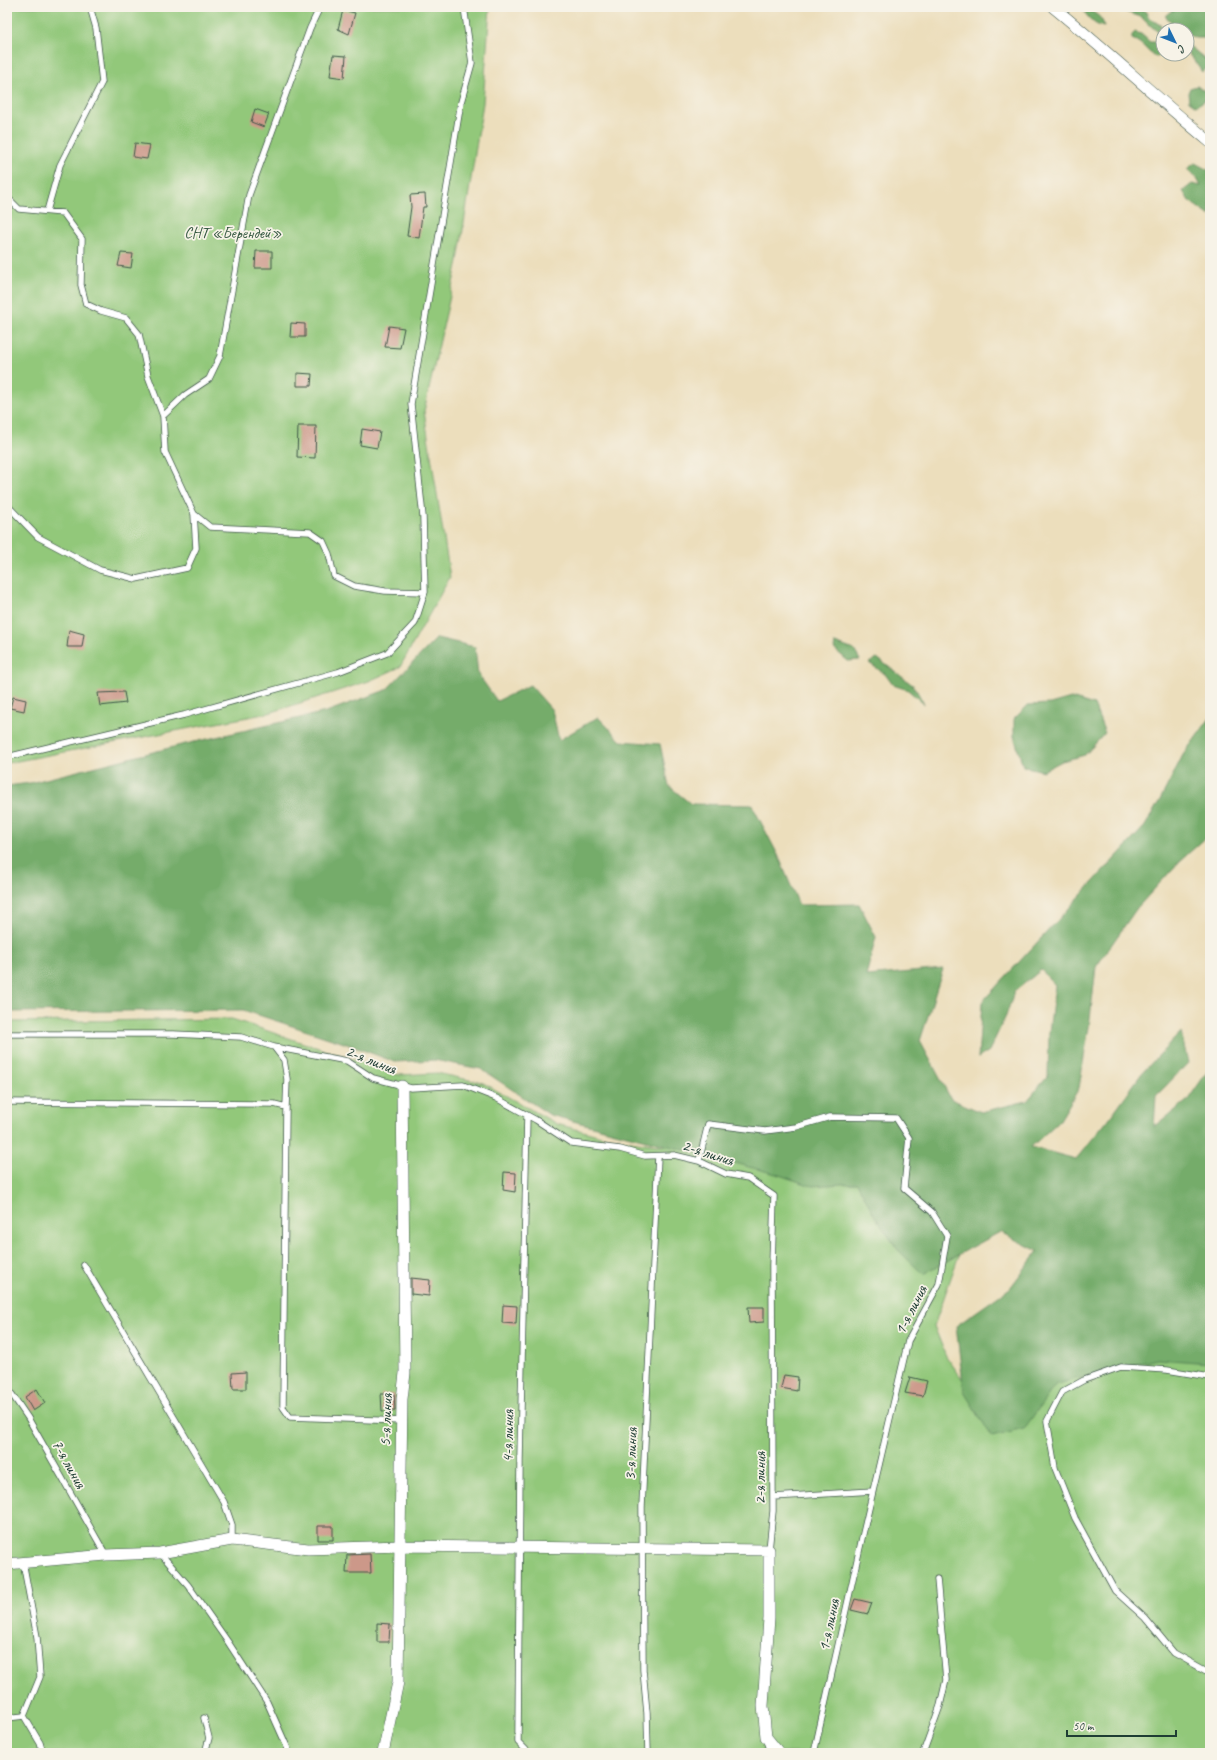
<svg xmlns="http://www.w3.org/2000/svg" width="1217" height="1760" viewBox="0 0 1217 1760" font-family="Caveat,sans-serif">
<rect width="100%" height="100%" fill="#f7f3e8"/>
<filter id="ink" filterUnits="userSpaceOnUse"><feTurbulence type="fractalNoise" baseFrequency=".025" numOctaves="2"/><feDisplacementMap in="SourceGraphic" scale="8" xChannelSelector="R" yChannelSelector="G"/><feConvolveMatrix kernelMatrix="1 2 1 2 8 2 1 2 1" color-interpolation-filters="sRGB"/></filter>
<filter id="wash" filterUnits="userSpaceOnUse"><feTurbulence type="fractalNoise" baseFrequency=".012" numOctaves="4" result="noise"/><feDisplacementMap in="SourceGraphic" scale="16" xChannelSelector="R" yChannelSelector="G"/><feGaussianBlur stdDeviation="0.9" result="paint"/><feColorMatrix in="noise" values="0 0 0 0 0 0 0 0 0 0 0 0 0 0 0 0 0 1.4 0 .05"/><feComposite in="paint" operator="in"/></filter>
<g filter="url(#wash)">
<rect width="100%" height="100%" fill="#ecdebc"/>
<path fill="#92c87a" stroke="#588257" d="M7,7H490L483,103L458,261L424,411L450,577L400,667L369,681L269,713L7,763Z
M232,1019L399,1075L437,1073L483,1083L557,1124L605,1137L663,1146L697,1115L766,1118L960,1252L934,1326L946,1356L973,1394L1055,1366L1130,1344L1210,1363V1753H7V1022Z"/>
<path fill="#75ac6a" stroke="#4a744f" d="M1125,7H1138L1146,12L1148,17L1168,30H1163V34L1149,25L1141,17L1126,12Z
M1182,7H1210V38H1195L1187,34V30H1180L1165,16L1171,11Z
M1085,8C1094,13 1103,16 1104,27C1095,25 1091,21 1085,13Z
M1135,32L1141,34L1150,42H1160L1162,49L1160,55L1156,57C1146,52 1145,44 1132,39V35Z
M1187,44L1210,63V71L1206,69L1202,72L1193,59L1187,53Z
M1197,86L1206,92L1207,99L1196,106L1189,101L1188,93L1190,88Z
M1195,163L1210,171V216L1189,201L1183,191L1192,184L1201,186L1196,177L1187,169Z
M437,638L475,647L478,674L497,701L530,685L552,710L559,740L598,717L621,741L660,744L669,786L691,804L752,805L778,855L799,905L859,904L876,937L866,976L943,969L920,1041L951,1099L981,1112L1027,1101L1048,1076L1049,1032L1055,985L1041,970L1014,992L1006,1016L989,1051L978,1058L982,1002L1145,826L1161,798L1183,755L1210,718V834L1180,861L1137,908L1096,967L1089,1027L1079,1088L1060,1120L1031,1147L1076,1159L1108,1120L1142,1073L1181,1032L1188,1063L1156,1096L1154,1127L1187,1101L1207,1072L1210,1073V1363L1157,1359L1056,1384L1024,1429L992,1437L964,1392L956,1326L1010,1288L1038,1251L1000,1232L923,1274L898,1250L876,1218L857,1183L812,1186L776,1174L550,1115L481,1069L434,1060L395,1062L344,1043L243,1010L7,1012V786L30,783L181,745L326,712L386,690Z
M835,643L854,650L860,660L848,661L834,649Z
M877,658L914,686L924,704L908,690L893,685L885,674L869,663Z
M1071,698L1094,705L1105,733L1085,755L1062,761L1043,771L1023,766L1014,736V719L1028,705L1050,704Z"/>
<g id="blocks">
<path fill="#cc9889" d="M343,10L355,13L349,34L338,29Z
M333,55L346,56L344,78L330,76Z
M255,109L269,114L264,127L251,122Z
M135,143L150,145L147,159L133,157Z
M425,194L426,207H423L419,238L407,236L411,207L410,195Z
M256,251H272V268H255Z
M121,253L133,254L131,268L118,266Z
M291,323L305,324V337H290Z
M389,326L404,328L400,348L385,347Z
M297,373L312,374L311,386H297Z
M298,426H316L315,458L297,457Z
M362,429L380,432L377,448L360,445Z
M69,630L84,634L82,647H67Z
M124,692L126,703L100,706L98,693Z
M13,697L26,700L24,711L10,708Z
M504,1172L516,1173L515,1192L503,1190Z
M411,1278L430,1280L429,1296L411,1294Z
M503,1305L517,1306L516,1324L502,1323Z
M748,1307H764V1322L749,1323Z
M246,1372V1389H233L232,1373Z
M784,1375L798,1377L797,1391L781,1388Z
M910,1377L927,1381L923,1396L905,1393Z
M37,1389L45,1403L33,1411L25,1397Z
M381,1394H394L395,1410L382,1411Z
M318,1526H333V1540H318Z
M370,1554L371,1573H346L347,1555Z
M855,1599L872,1603L868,1614L851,1610Z
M377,1623L390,1624L389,1642H377Z"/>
</g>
</g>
<g filter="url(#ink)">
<use href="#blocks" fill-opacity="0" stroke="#3e5548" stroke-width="1"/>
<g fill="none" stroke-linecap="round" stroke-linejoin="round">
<defs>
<path id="lane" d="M7,144V169
M7,197L19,209L63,213L82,239L81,285L86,304L101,311L126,318L139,334L148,376L163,416L165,452L194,514L210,527L310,532L323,541L329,554L334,576L354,586L385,591L425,592
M47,211L60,165L102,82L96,28L90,7
M163,416L185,395L209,379L220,356L249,195L310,28L320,7
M7,505L38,537L100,570L136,579L187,568L196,548L194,514
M7,757L184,715L338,672L387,653L415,623L425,592L423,517L411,404L461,102L472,63L464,7
M7,1034H173L241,1037L274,1047L284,1060L287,1079L286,1107
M274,1047L347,1061L373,1078L411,1088L463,1085L496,1098L536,1120L571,1143L620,1149L645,1156L674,1155L699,1161L726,1174L748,1178L774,1196L772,1265L773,1511L769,1550
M7,1102L274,1104L286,1107L283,1407L290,1417L402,1421
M527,1115L520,1459L518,1742L528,1752L530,1753
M699,1161L708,1124L765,1131L796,1127L830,1117L896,1118L909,1138L904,1188L932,1212L947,1236L939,1284L908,1341L862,1538L814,1753
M84,1265L224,1502L232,1525V1540
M1210,1377L1167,1370L1121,1367L1084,1380L1062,1392L1047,1421L1055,1468L1075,1518L1115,1591L1145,1618L1174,1653L1210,1673
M7,1387L28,1418L106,1555
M773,1497L873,1491
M160,1553L188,1585L228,1642L267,1702L288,1749L287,1753
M23,1562L37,1637L40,1677L24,1716L40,1743L43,1753
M7,1718L24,1716
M204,1718L209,1738L205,1753
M767,1743L770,1753
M648,1753L647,1713L643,1670L642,1507L658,1156
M923,1753L940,1706L946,1680L937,1579"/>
<path id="street" d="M1053,7C1107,51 1157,98 1210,142
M7,1564L106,1555L160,1553L232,1540L308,1549L400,1546L769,1550V1618L763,1706L766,1737L779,1753
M383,1753L398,1682L402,1399L405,1373L402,1086"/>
</defs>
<use href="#lane" stroke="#3e5548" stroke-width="7"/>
<use href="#street" stroke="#3e5548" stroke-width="12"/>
<use href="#lane" stroke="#fff" stroke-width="5.5"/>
<use href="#street" stroke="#fff" stroke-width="11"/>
</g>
</g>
<g text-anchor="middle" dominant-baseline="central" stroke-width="3.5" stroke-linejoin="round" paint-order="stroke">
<g font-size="16" fill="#365942" stroke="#f7f3e8">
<text x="233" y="233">СНТ «Берендей»</text>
</g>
<g font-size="16" fill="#1f3d34" stroke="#f7f3e8">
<text transform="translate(371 1060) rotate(22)">2-я линия</text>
<text transform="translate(708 1153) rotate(18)">2-я линия</text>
<text transform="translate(911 1310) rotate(-63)">1-я линия</text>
<text transform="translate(386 1420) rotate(-88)">5-я линия</text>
<text transform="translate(508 1436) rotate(-89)">4-я линия</text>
<text transform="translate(631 1454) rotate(-88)">3-я линия</text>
<text transform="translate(69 1464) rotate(61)">7-я линия</text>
<text transform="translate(760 1478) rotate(-90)">2-я линия</text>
<text transform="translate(829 1625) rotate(-78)">1-я линия</text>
</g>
</g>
<rect width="1217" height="1760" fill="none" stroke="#f7f3e8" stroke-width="24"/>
<g transform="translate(1175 42) rotate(133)"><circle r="19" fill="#f7f3e8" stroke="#a1aaa0"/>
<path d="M0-3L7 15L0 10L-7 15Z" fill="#1f6fb2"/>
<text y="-6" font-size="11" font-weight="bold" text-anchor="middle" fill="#1f3d34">С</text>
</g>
<path d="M1067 1730v6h109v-6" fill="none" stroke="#1f3d34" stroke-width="2"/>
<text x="1073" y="1730" font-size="12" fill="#1f3d34" stroke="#f7f3e8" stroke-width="3" paint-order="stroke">50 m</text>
</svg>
